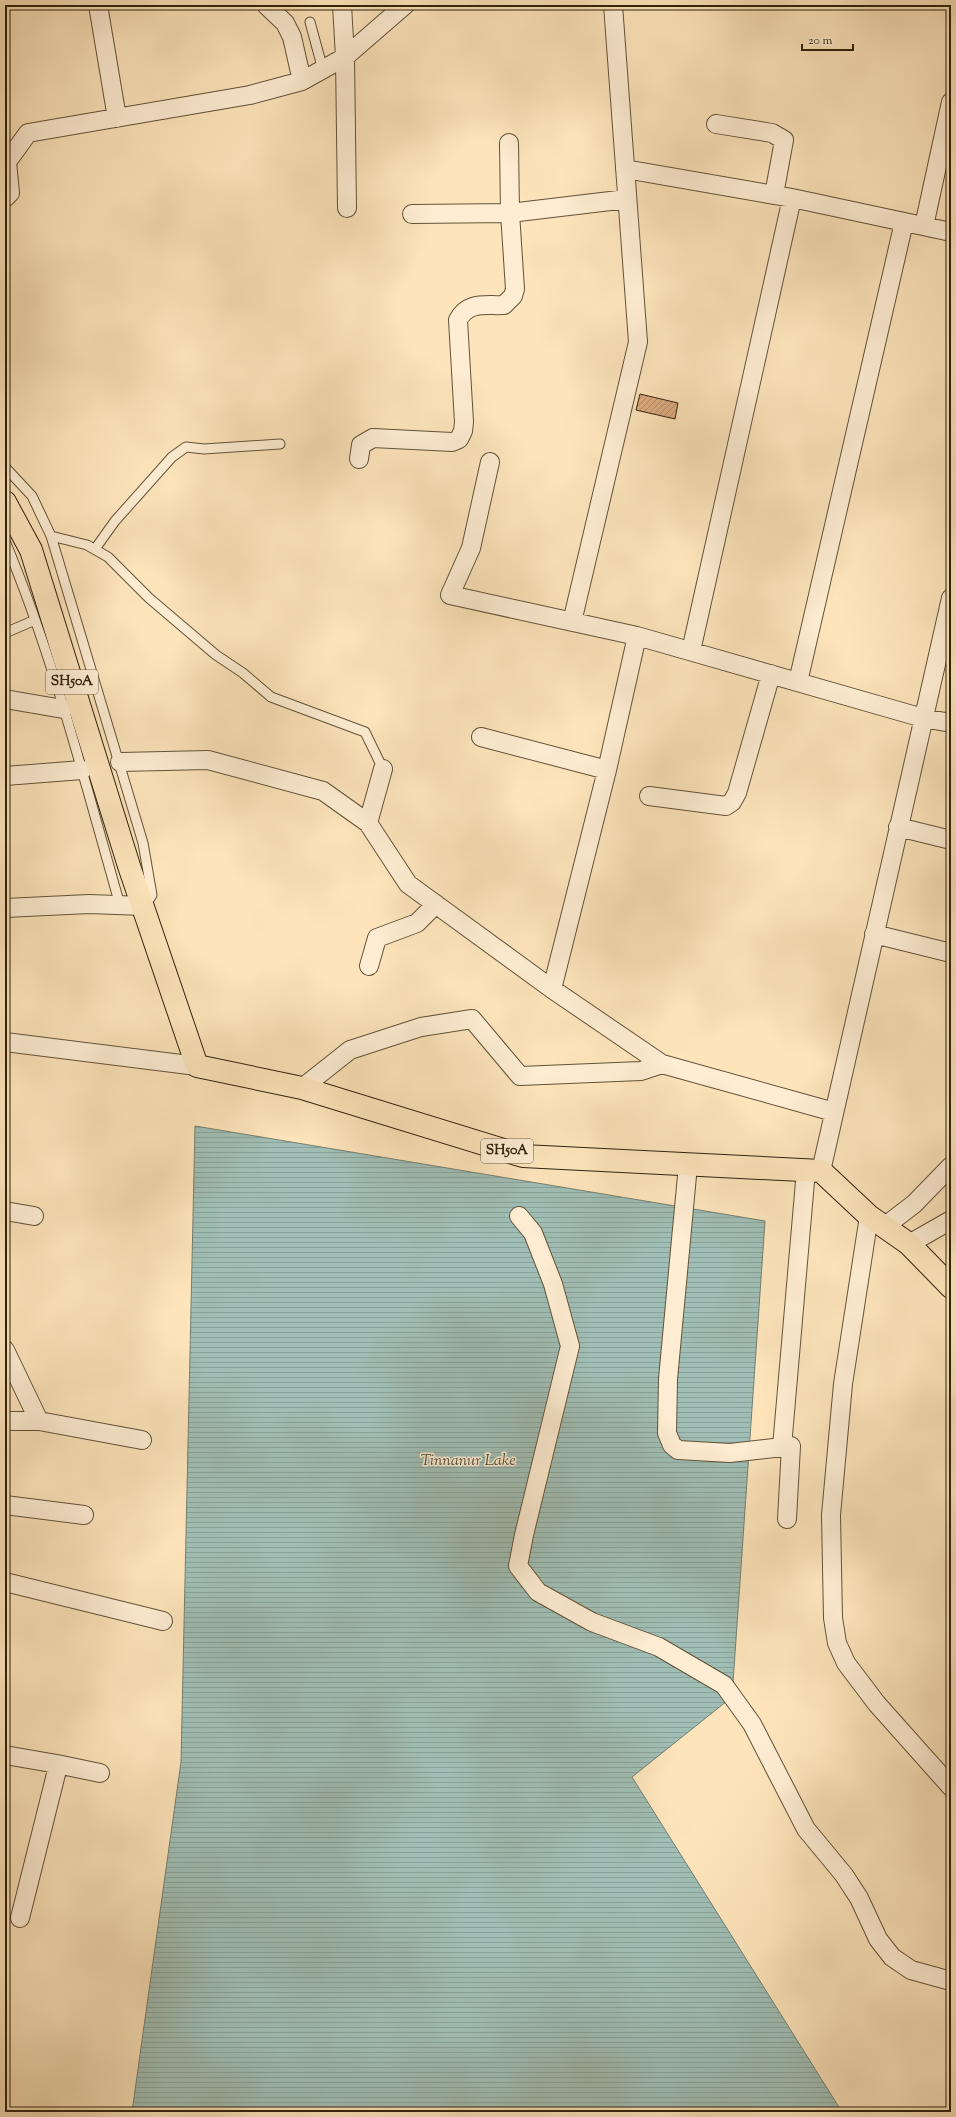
<svg xmlns="http://www.w3.org/2000/svg" width="956" height="2117" viewBox="0 0 956 2117" font-family="'Sorts Mill Goudy',serif">
<defs>
<pattern id="water-rules" width="6" height="5" patternUnits="userSpaceOnUse"><rect width="6" height="5" fill="#a0beb5"/><path d="M0 2.5h6" fill="none" stroke="#8aa39a"/></pattern>
<pattern id="building-hatch" width="6" height="6" patternUnits="userSpaceOnUse"><rect width="6" height="6" fill="#e0ac82"/><path d="M-1 1l2-2M0 6l6-6M5 7l2-2" fill="none" stroke="#b68c69"/></pattern>
</defs>
<rect width="100%" height="100%" fill="#fde4bb"/>
<filter id="stains"><feTurbulence type="fractalNoise" baseFrequency=".005" numOctaves="4"/><feColorMatrix values="0 0 0 0 .2 0 0 0 0 .09 0 0 0 0 .02 0 0 0 .5 -.17"/></filter>
<radialGradient id="worn" r=".72"><stop offset=".6" stop-color="#630" stop-opacity="0"/><stop offset="1" stop-color="#630" stop-opacity=".3"/></radialGradient>
<path fill="url(#water-rules)" stroke="#737f71" d="M195,1126L765,1221L732,1697L632,1777L842,2112H132L181,1762Z"/>
<path fill="url(#building-hatch)" stroke="#2f210c" d="M640,394L678,403L675,419L636,410Z"/>
<g fill="none" stroke-linecap="round" stroke-linejoin="round">
<defs>
<path id="lane" d="M310,22L323,70
M5,467L32,496L51,536L143,843L152,895L145,906
M51,536L87,545L108,557L149,598L216,655L243,673L271,697L365,732L383,769
M5,541C54,658 85,783 120,905
M95,549L115,521L172,457L186,447L204,449L280,444
M5,633L35,620"/>
<path id="street" d="M98,5L117,118
M266,5L285,23L292,37L302,81
M342,5L345,57L347,208
M716,124L772,133L784,140L774,195
M625,169L792,198L951,232
M5,198L10,193L7,162L28,133L250,95L302,81L345,57L405,5
M412,214L510,213L509,143
M924,226L951,102
M359,459L361,445L373,438L452,442L459,439L463,431L464,422L458,320C468,301 485,306 504,305L513,296L515,289L510,213L627,199
M490,462L471,548L450,595L637,636L923,718L951,723
M572,622L638,342L613,5
M691,651L792,198
M798,682L904,222
M5,699L63,709
M481,737L607,770
M120,762L208,760L323,791L368,823L408,884L552,989L662,1064L834,1112
M5,776L82,770
M649,796L726,806L732,802L737,793L771,674
M368,823L383,769
M898,827L951,840
M5,908L89,904L144,906
M874,934L951,953
M369,966L377,938L417,923L436,904
M552,989L607,770L637,636
M5,1042L197,1066
M302,1088L350,1050L421,1027L472,1019L520,1076L641,1071L662,1064
M688,1165L668,1379L667,1433L672,1445L678,1450L730,1453L791,1446L787,1519
M821,1171L951,598
M5,1211L34,1216
M519,1216L533,1233L553,1284L570,1346L524,1535L518,1566L538,1592L592,1622L659,1647L724,1685L752,1724L806,1829L844,1875L859,1898L878,1939L892,1957L911,1970L951,1981
M869,1216L843,1384L831,1515L833,1618L837,1643L846,1663L877,1704L951,1787
M884,1227L914,1204L951,1166
M909,1244L951,1220
M5,1350L39,1421
M5,1421H39L142,1440
M782,1447L806,1170
M5,1505L84,1515
M5,1582L163,1621
M5,1755L57,1764L56,1774L20,1918
M57,1764L100,1773"/>
<path id="primary" d="M5,502L31,550L129,866L197,1066L302,1088L523,1156L821,1171L869,1216L909,1244L951,1287"/>
</defs>
<use href="#lane" stroke="#625238" stroke-width="11"/>
<use href="#street" stroke="#625238" stroke-width="20"/>
<use href="#primary" stroke="#2f210c" stroke-width="24"/>
<use href="#lane" stroke="#feedd3" stroke-width="9"/>
<use href="#street" stroke="#feedd3" stroke-width="18"/>
<use href="#primary" stroke="#fde4bb" stroke-width="22"/>
</g>
<g text-anchor="middle" dominant-baseline="central" stroke-width="3" stroke-linejoin="round" paint-order="stroke">
<g fill="#feedd3" stroke="#6d5e48" stroke-width="1">
<rect x="46" y="670" width="52" height="24" rx="3"/>
<rect x="481" y="1139" width="52" height="24" rx="3"/>
</g>
<g font-size="14" font-weight="bold" fill="#2f210c">
<text x="72" y="682">SH50A</text>
<text x="507" y="1151">SH50A</text>
</g>
<g font-size="16" font-style="italic" fill="#51503f" stroke="#feedd3">
<text x="468" y="1461">Tinnanur Lake</text>
</g>
</g>
<rect width="956" height="2117" fill="none" stroke="#fde4bb" stroke-width="20"/>
<rect x="6" y="6" width="944" height="2105" fill="none" stroke="#2f210c" stroke-width="2"/>
<rect x="10" y="10" width="936" height="2097" fill="none" stroke="#2f210c"/>
<path d="M802 44v6h51v-6" fill="none" stroke="#2f210c" stroke-width="2"/>
<text x="808" y="44" font-size="12" fill="#2f210c" stroke="#feedd3" stroke-width="3" paint-order="stroke">20 m</text>
<rect width="100%" height="100%" filter="url(#stains)"/>
<rect width="100%" height="100%" fill="url(#worn)"/>
</svg>
